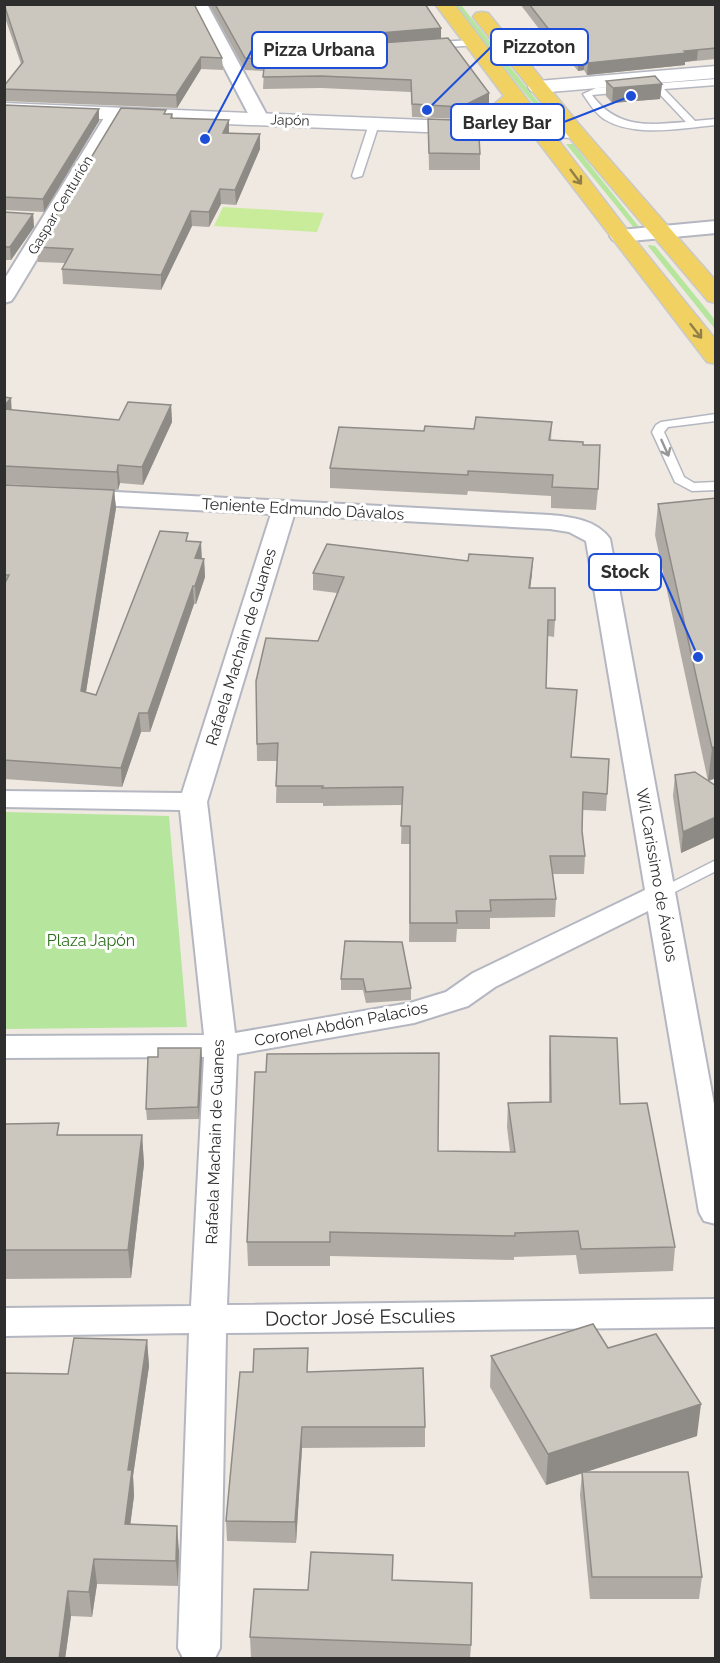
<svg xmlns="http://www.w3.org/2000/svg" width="720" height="1663" viewBox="0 0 720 1663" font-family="Raleway,sans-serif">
<rect width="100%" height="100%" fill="#efe9e1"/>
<path fill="#b6e59e" d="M454,5H461L550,117H544Z
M566,144H573L640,228H634Z
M649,245L655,246L715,320V329L648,246Z
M5,812L169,816L187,1027L5,1029Z"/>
<path fill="#c9ec9a" d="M223,207L324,213L317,232L214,226Z"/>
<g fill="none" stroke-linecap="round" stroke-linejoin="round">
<defs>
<path id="lane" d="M474,40L477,41V45L435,48L431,45L435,42Z
M716,79V85L664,89L695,121L716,119V125C681,128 635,138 604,119C595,113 589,103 583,94L596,88ZM655,89L686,122C648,125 617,129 592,95Z
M374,121L379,124L362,176L354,178L352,176L369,124Z
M716,414V421L668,427L664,432L684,477L694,483L716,482V490L692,491L675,482L652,432L656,425L661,422Z
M716,860V871L665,897L660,899L652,894L655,891Z"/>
<path id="street" d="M191,4H207L269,119L266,123H254L251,119Z
M116,108L122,109L125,113L14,297L11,301L4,303V280L107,113L110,109Z
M716,221V233L620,242L613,240L610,236L613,232L620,230Z
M4,486L550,515C572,517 597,520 610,539L716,1115V1224L704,1221L699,1212L648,911L495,987L468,1006L414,1023L237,1054L227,1305L716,1299V1327L226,1333L220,1648L215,1658H183L178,1648L189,1333L4,1336V1308L191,1306L204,1057L4,1058V1036L204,1035L180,810L4,807V791L182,793L271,514L4,500ZM294,515L550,529L569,532L586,541L645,890L473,973L446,992L410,1003L235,1033L207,802Z"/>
<path id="secondary" d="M716,66V78L538,93L531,91L528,87L531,83L538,81Z
M4,103L575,126L582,128L585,132L582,136L575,138L4,115Z"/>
<path id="primary" d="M435,4H454L628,231L716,340V364L707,362L513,109C500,122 476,136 457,131L454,127L457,123L485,112L504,96Z
M482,12L488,13L582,128L716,281V303L708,301L568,136L473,17L476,13Z"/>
</defs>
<use href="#lane" stroke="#b4b7c1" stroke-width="3"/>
<use href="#street" stroke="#b4b7c1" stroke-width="4"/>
<use href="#secondary" stroke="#b4b7c1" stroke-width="3"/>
<use href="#primary" stroke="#c9c9c9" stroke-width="3"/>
<use href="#lane" fill="#fff" fill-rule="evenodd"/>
<use href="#street" fill="#fff" fill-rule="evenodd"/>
<use href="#secondary" fill="#fff" fill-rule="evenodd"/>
<use href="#primary" fill="#f2d163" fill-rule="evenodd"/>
</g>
<path fill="#afaba4" d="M4,4L222,58L223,70L201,69L177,108L4,101V86L21,64L4,15Z
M209,4H425L441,28V38L489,93V106L461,119L412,117L411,92L321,88L263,89L264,71L245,70Z
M520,4H716V59L685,62V65L587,75L584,70L578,71L562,51H556Z
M606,81L662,84L660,99L612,103L606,96Z
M4,105L99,109V121L44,212L4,210Z
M166,114H172L173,118L229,133L260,149L236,205L221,204L209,227L192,226L161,290L63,284L62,269L65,263L38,262L37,247Z
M428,119L480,154V170H429Z
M4,212L33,214L34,227L11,260H4Z
M4,397L12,410L119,420L171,405L172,422L143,485L120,483L118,490L4,484Z
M552,422L551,440L583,445L598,489L596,510L551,508V496L468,491L467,495L330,488V468L424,431L474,429Z
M4,485L114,490L116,508L86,692L96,695L189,541L202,559H204L205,577L196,604H194L150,732H141L122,787L4,779Z
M716,498V778L709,781L716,786V837L681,853L673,796L675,775L708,781L655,535L658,504Z
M313,573L532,574L530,588L555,620L554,637L548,636L546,688L572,757L607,794L606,811L583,810L582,831L585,856L584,874H553L556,899L555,917L490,918V929H457L456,942H409L410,844H401L402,805L323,806V803H276L277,761H257L256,681L318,641L337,593L313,590Z
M345,941L411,988V1000L366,1003L363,990H341V979Z
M550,1036L620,1104L675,1247L673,1271L579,1274L576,1255L514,1257V1260L330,1256V1266H248L247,1242L438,1151L510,1152L507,1127L508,1103L549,1102V1060Z
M201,1048L202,1059L199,1119L147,1120L146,1109L158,1057Z
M4,1124L60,1135H142L144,1164L131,1278L4,1279Z
M147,1340L149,1366L133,1476L134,1496L130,1525L179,1551L178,1586L97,1584L92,1617L71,1616L65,1659H4L68,1374Z
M608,1348L697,1436L585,1472L702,1577L699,1599H590L580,1495L582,1473L546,1485L490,1387L491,1356Z
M308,1372L425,1427V1447L302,1448L296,1543L227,1541L226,1521Z
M393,1580L471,1645L470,1659H251L250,1637L308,1590Z"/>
<path fill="#8e8b86" d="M441,28V40L349,50V38L354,35Z
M557,40H563L562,51H556Z
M698,49L697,60L685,62V65L587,75L588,63Z
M201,57V69L177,108L176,95Z
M584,59V70L578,71V60Z
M662,84L660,99L612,103L613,88Z
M489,93V106L461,119V107Z
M99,109V121L44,212L43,199Z
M229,120V134L223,133Z
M260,134V149L236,205L235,190Z
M220,189L221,204L209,227V212Z
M191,211L192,226L161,290V275Z
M33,214L34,227L11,260L10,247Z
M11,398L12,415L4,426V406Z
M171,405L172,422L143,485L142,467Z
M118,465L120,483L118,490L117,472Z
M114,490L116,508L83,710L81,691Z
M201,542L202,560L195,558Z
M533,558L532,574L528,604L529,588Z
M204,559L205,577L196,604L195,586Z
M193,586L194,604L150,732L148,713Z
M139,713L141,732L122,787L121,768Z
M716,746V778L708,781L712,748Z
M716,817V837L681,853L683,832Z
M201,1048L202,1059L199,1119L198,1107Z
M142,1135L144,1164L131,1278L128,1250Z
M147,1340L149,1366L133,1476L134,1496L127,1550L125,1524L128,1470Z
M701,1404L697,1436L546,1485L548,1454Z
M302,1427V1448L296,1543L295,1522Z
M177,1526L179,1551L178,1586L176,1561Z
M94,1559L97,1584L92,1617L89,1592Z
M68,1591L71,1616L65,1659H59Z"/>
<path fill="#cbc7bf" stroke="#8e8b86" stroke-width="1.5" d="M4,4H194L222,58L201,57L176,95L4,89V86L23,62Z
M215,4H425L441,28L354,35L349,38V42L354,45L448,38L489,93L461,107L412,104L411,80L321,76L263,77L265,59L245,58Z
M529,4H716V48L684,51L686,53L588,63L584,59L578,60L563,40H557Z
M655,76L662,84L613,88L606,81Z
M4,105L99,109L43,199L4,197Z
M121,108L166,110L164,114H172L171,118L229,120L223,133L260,134L235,190L220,189L209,212L191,211L161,275L62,269L73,249L37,247Z
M428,119L478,121L480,154L429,153Z
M4,212L33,214L10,247H4Z
M4,397L11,398L4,406Z
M128,402L171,405L142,467L118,465L117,472L4,466V409L119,420Z
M476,417L552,422L549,440L583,442V445H600L598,489L552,487L553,475L468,471V475L330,468L339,427L424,431L425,426L474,429Z
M4,485L114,490L81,691L96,695L160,531L188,533L186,541L201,542L195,558L204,559L195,586H193L148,713H139L121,768L4,760V585L9,575H4Z
M716,498V746L712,748L658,504Z
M327,544L468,561L469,554L533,558L529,588H555V620H548L546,688L577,690L571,757L609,759L607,794L583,792L582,831L585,856H550L556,899L490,900L491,911H456L457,923H410V826H401L403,787L322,788L323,786H276L278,743L257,744L256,681L266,638L318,641L344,577L313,573Z
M695,772L716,786V817L683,832L675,775Z
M345,941L402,942L411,988L366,992L363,979H341Z
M550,1036L617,1038L620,1104L647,1103L675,1247L581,1249L578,1231L515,1233V1236L330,1232V1242H247L255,1072H266L267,1054L439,1053L438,1151L515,1152L508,1103L551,1102Z
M158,1048H201L198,1107L146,1109L148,1057H158Z
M59,1123L57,1135H142L128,1250H4V1124Z
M593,1324L608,1348L656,1334L701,1404L548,1454L491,1356Z
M74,1338L147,1340L128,1470H132L125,1524L177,1526L176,1561L94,1559L89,1592L68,1591L59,1659H4V1373L68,1374Z
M308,1348L307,1372L423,1368L425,1427H302L295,1522L226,1521L240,1372H253L254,1349Z
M582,1472H688L702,1577H592Z
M311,1552L393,1555L392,1580L472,1583L471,1645L250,1637L254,1589L308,1590Z"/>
<defs><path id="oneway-shaft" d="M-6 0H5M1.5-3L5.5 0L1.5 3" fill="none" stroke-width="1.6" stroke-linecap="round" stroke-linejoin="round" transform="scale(1.5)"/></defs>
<g stroke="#908048">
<use href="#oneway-shaft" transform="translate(576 177) rotate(53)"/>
<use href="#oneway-shaft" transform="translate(696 331) rotate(52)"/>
</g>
<use stroke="#969696" href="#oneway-shaft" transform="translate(665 448) rotate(66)"/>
<g text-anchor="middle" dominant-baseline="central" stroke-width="6" stroke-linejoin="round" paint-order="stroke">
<g font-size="14" fill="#2e2e2e" stroke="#fff">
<text transform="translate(290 120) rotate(2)">Japón</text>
<text transform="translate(60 205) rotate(-59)">Gaspar Centurión</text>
</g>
<g font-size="16" fill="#2e2e2e" stroke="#fff">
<text transform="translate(303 509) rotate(3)">Teniente Edmundo Dávalos</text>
<text transform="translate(241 647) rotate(-73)">Rafaela Machain de Guanes</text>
<text transform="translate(657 875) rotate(80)">Wil Carissimo de Ávalos</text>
<text transform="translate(341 1024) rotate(-11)">Coronel Abdón Palacios</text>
<text transform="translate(215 1142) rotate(-88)">Rafaela Machain de Guanes</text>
</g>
<g font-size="16" fill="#2c6e1b" stroke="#fff">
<text x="91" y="940">Plaza Japón</text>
</g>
<g font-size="20" fill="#2e2e2e" stroke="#fff">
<text transform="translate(360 1317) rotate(-1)">Doctor José Esculies</text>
</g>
</g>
<path fill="none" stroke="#1d4ed8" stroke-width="2" d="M427 110L491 47M205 139L252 50M631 96L564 122M698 657L661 572"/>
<g fill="#1d4ed8" stroke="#fff" stroke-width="2">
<circle cx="427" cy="110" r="6"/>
<circle cx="205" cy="139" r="6"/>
<circle cx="631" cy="96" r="6"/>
<circle cx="698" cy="657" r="6"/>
</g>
<g fill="#fff" stroke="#1d4ed8" stroke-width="2">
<rect x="491" y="29" width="97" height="36" rx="6"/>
<rect x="252" y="32" width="135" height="36" rx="6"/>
<rect x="451" y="104" width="113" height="36" rx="6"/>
<rect x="589" y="554" width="72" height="36" rx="6"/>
</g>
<g font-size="18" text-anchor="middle" font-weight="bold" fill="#2e2e2e">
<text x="539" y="53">Pizzoton</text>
<text x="319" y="56">Pizza Urbana</text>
<text x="507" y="129">Barley Bar</text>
<text x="625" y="578">Stock</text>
</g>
<rect width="720" height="1663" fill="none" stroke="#2e2e2e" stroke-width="12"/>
</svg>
